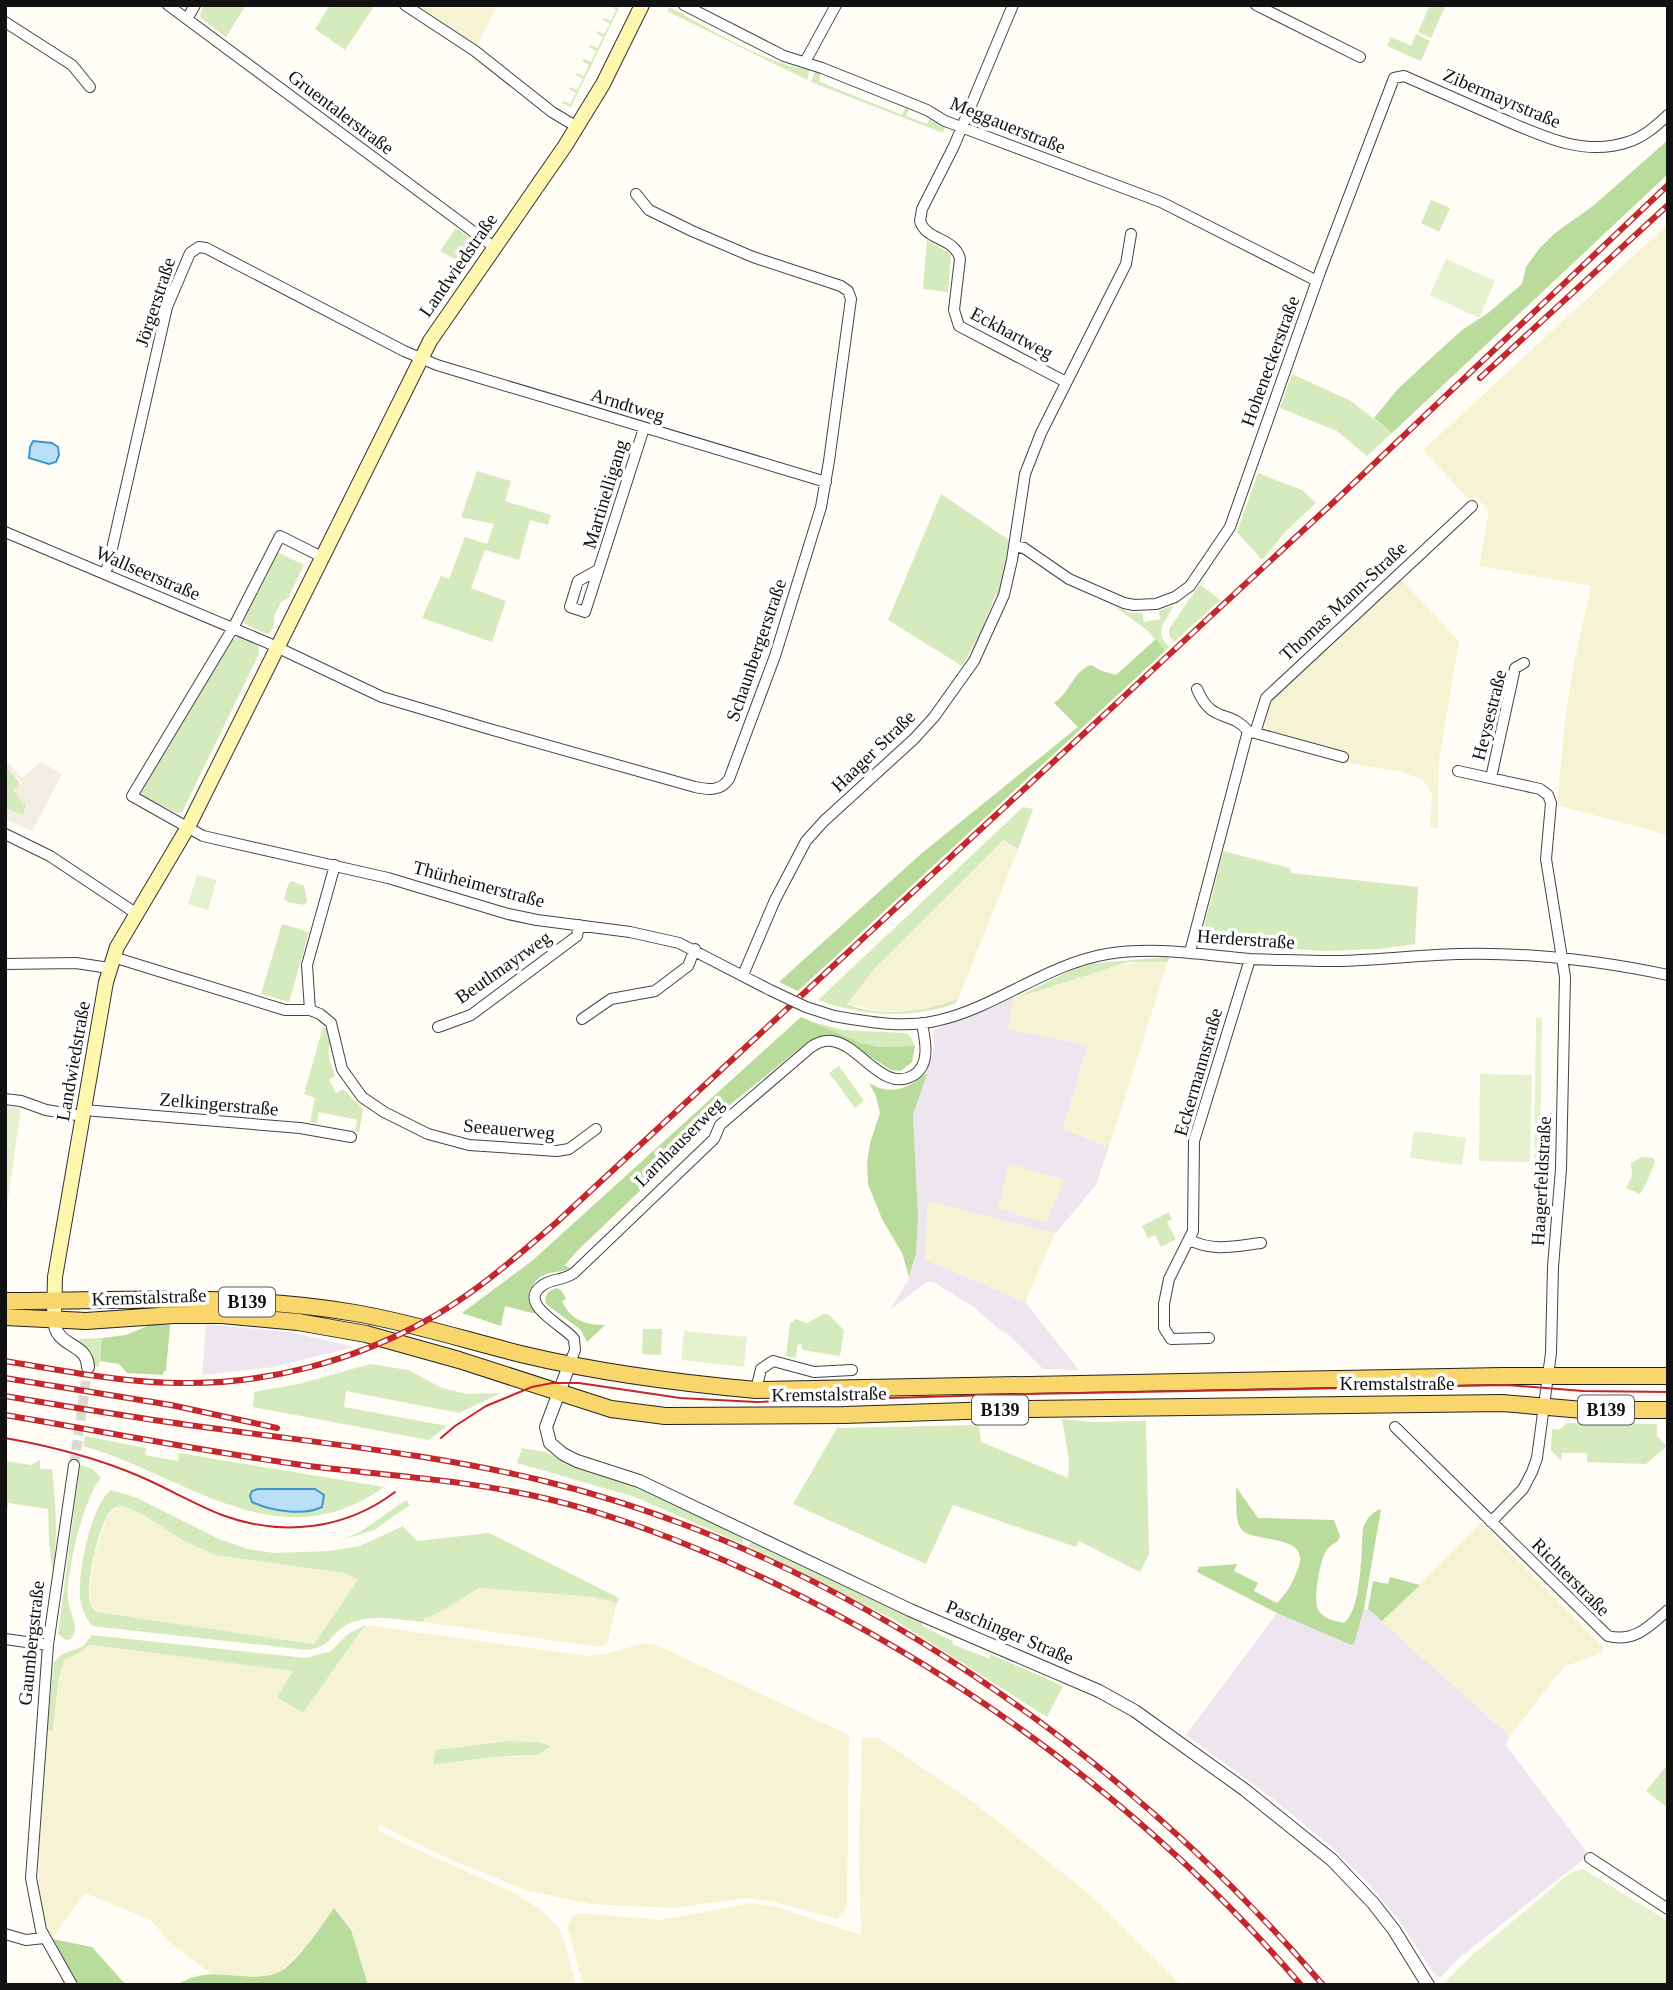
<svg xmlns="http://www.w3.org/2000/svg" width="1673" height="1990" viewBox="0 0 1673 1990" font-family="'Times New Roman',serif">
<rect width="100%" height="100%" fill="#fffdf5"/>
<path fill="#eee6ef" d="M1014,997L1008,1029L1088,1045L1063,1129L1109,1147L1096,1185L1055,1234L928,1201L925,1259L1025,1302L1079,1370L1043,1369L1009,1335L1001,1331L972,1306L933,1282H927L921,1286L890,1310L909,1278L916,1254L918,1217L913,1115L933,1054L934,1030Z
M206,1324L290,1332L354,1347L274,1367L202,1375Z
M1364,1609H1368L1510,1736L1506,1745L1589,1855L1459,1958L1440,1978L1435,1975L1398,1919L1366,1881L1328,1844L1272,1798L1186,1735L1277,1613L1351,1645L1354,1644Z"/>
<path fill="#f6f3d4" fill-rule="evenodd" d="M417,5H497L477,46Z
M1668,224V835L1557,805L1564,728L1573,667L1591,586L1479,566L1489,510L1474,496L1469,500L1423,450Z
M1400,578L1459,641L1439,760L1438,828L1430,827L1432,796L1430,789L1422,779L1401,772L1343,762L1344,752L1270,732L1263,721L1270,701Z
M1005,840L1018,849L958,999L938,1006L912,1011H882L847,1004L874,969Z
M1144,961L1168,962L1109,1147L1063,1129L1088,1045L1008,1029L1013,999L1110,967Z
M1009,1164L1064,1180L1046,1223L998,1209Z
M928,1201L1055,1234L1025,1302L925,1259Z
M122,1506L140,1513L181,1539L344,1573L358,1580L314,1644L97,1612L90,1603L89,1593L95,1553L108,1516L116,1508Z
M1481,1523L1604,1648L1601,1653L1564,1667L1510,1736L1382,1621Z
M479,1588L593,1597L617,1603L607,1644L599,1647L424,1622V1618L435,1615Z
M365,1625L588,1656L606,1654L641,1644H654L849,1735L847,1904L844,1913L837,1919L772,1901L746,1898L674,1908L591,1904L528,1891L447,1858L380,1825L377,1830L403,1843L510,1891L539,1908L558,1927L564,1940L576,1985H368L351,1930L335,1908L306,1946L279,1973L251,1977L210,1973L169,1942L151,1920L85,1893L52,1939L45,1922L40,1897L38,1867L47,1730L54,1731L59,1677L64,1660L79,1653L90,1645L294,1671L303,1713ZM509,1741L538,1742L524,1757H493L434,1765L436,1750Z
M877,1737L973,1802L1088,1893L1181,1985H583L567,1925L573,1916L578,1913L661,1920L752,1903L776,1907L861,1935L859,1852L862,1738Z"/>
<path fill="#d5ebbd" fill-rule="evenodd" d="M204,5H246L226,37L202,19L200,14Z
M330,5H375L345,50L315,29Z
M610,5L619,8L571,107L562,103L563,101L570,104L576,93L569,89L570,87L577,90L583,79L576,75L577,73L584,76L589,65L582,61L584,59L591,62L596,51L589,47L590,45L598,48L603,37L596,33L597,31L604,34L610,24L603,20L604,18L611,21L616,10Z
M1430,5H1446L1431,38L1418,32Z
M669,7C713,30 760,62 810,70L807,80L667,11Z
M1416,34L1430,41L1421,61L1387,46L1391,37L1411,46Z
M815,71L820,72V82L902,115L906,106L910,107L906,116L927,124L930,117L945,127L943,133L811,82Z
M1431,200L1450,208L1439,232L1421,223Z
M456,228L476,242V248L464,264L440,251Z
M927,240L951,254L948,292L923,289Z
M1292,374L1351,401L1392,433L1367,456L1337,431L1280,408Z
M477,471L511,481L505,501L551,515L548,525L530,520L519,560L485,550L471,588L506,601L492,642L422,618L441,576L449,579L465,537L487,544L494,524L461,517Z
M1258,473L1302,490L1316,503L1287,530L1262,560L1237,532Z
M941,494L1009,540L1005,569L999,595L996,594L980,634L962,666L888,620Z
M277,552L304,565L288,598L281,602L274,616V626L270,633L266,634L243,623Z
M1200,584L1220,600L1174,642L1169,635V629Z
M1173,606C1167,623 1152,628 1169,647L1165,651L1147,630L1115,607L1132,613H1142L1144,622L1160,619L1159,610Z
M239,636L258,644L259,654L182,812L177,813L142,795L141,792L232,641Z
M5,766C19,780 32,796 23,816L5,808Z
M1023,807L1033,809L1018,849L1004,840L874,969L847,1004C882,1018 924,1012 958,999L956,1003C912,1020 862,1016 818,1000Z
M1223,851L1290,868L1291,873L1418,887L1415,944L1379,949L1324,951L1200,943Z
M292,881L304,886L307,900L305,905L288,902L284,899L288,885Z
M282,924L309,932L289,1002L261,994Z
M1170,957L1168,962H1128L1013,999L1076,968L1095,963Z
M809,1021L843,1030L906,1033L910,1036L915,1046L878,1047L861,1043Z
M323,1027L328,1030L331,1042C325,1053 332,1065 335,1076L329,1080L336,1093L343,1089L363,1109L359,1132L355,1131L357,1120L319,1112L317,1123L310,1122L315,1098L304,1094Z
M839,1066L864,1101L855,1108L829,1073Z
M1642,1157L1653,1158L1655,1162C1650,1173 1647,1184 1640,1194L1626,1188L1632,1176L1631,1163Z
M1169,1212L1172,1219L1167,1222L1176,1239L1161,1247L1155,1235L1148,1238L1142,1226Z
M823,1314H828L844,1330L840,1356L803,1350L801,1343L797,1346L796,1358L786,1356L790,1323L796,1319L807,1323Z
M643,1329H662L661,1355L642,1354Z
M102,1338L99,1367L94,1366L92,1352L78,1339Z
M370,1364L408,1370L442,1388L467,1394L501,1393L459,1413L346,1391L344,1407L447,1426L429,1440L253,1407L254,1392L299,1384Z
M1062,1419L1092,1422L1146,1421L1149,1554L1140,1572L1079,1541L1076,1547L953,1505L926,1564L793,1504L837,1428L979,1425L981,1442L1068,1478L1069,1460Z
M1567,1423L1657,1424V1436L1667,1446L1646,1464L1587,1462V1453H1562L1561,1461L1551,1450L1552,1429L1559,1430Z
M85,1436L146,1448L145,1455L178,1461L179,1453L384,1487C278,1563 186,1475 83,1446Z
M522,1448L545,1452L585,1470L641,1488L743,1536V1544L635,1497L517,1463Z
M40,1460V1469H52C56,1506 58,1536 53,1574L49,1542L48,1509L8,1503L5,1528V1461L31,1465Z
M80,1465L93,1469L101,1478C84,1496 65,1575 68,1600C70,1611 75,1621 75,1632L71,1639L66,1640L58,1634Z
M111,1490L135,1497L219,1539L248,1549L274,1553L329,1551L360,1546L403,1526L417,1541L489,1533L619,1598L617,1603L593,1597L479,1588L435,1615L424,1618V1622C398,1620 366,1612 343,1627C325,1640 334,1644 308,1650L92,1626C85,1617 81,1607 80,1596C78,1571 91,1505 111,1490ZM123,1506L140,1513L181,1539L215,1555L344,1573L358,1580L314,1644L97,1612C94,1609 92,1607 90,1603C85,1587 99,1521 112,1510C115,1507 118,1507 123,1506Z
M406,1500L410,1505L374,1530L339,1541L360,1532Z
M753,1541L923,1622L922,1626L952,1641L954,1645L990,1659V1654L1063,1686L1047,1717L893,1619L748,1546Z
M365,1625L303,1713L277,1697L293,1671L90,1645L79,1653L64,1660L59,1677L53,1731L47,1730L54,1662L61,1655L83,1646L92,1635L306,1658L331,1651L348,1634Z
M509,1741L538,1742L551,1746L538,1755L493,1757L433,1765L436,1750Z
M1668,1764V1808L1646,1791Z"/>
<path fill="#b9dc9c" d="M1668,140V174L1392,433L1374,418L1397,390L1429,360L1462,330L1488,313L1522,284L1526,267L1539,249L1555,233L1593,206Z
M1156,639L1165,651L798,991L779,982L922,853L1078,727L1054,703C1070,693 1073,671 1091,665L1102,671L1116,675Z
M801,1017L861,1043L878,1047L915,1046L912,1062L901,1071L891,1070L842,1038L831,1035L809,1041L732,1103L577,1251L565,1265L571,1269C563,1272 555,1271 547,1274C528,1280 528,1299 536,1314L505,1306L501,1326L462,1313L533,1260Z
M925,1074H927L913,1115L918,1217L916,1254L909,1277L902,1253L882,1219L868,1184L867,1163L870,1143L880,1113L876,1096L869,1083C890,1096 908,1089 925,1074Z
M557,1288L561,1290L566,1299L562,1301C570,1320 586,1325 605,1325L587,1342L581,1330L546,1304C544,1296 548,1290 557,1288Z
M150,1325H170L166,1371H164L163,1375L127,1373L119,1364L100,1361L102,1338L126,1335Z
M1236,1487L1258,1518L1334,1520L1340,1536L1338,1541C1333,1544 1329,1546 1326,1551C1320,1560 1312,1603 1319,1611C1324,1619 1335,1621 1344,1623C1362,1609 1361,1551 1363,1528C1367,1519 1371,1512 1381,1509L1364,1609L1354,1644L1351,1645L1277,1613L1197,1572L1199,1567L1237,1564L1234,1571L1258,1583L1254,1591L1277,1603C1287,1593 1292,1584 1297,1571C1314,1533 1257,1544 1242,1530C1234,1522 1237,1498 1236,1487Z
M1390,1577L1420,1585L1382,1621L1368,1609L1373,1581L1388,1584Z
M334,1908L351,1930L368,1985H177C213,1962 242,1985 277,1973C294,1967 323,1924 334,1908Z
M52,1939L92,1947L126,1985H74Z"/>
<path fill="#e6f2cf" d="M1446,259L1495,281L1479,318L1430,295Z
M197,875L217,880L208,910L188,904Z
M1536,1018H1542L1540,1162H1534Z
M1480,1074L1532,1075L1530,1162L1479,1161Z
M5,1106L21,1108L6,1212H5Z
M1414,1131L1466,1138L1462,1165L1410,1158Z
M684,1331L747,1337L744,1367L681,1360Z
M1583,1869L1668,1921V1985H1443L1469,1958L1570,1873Z"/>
<path fill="#f1ede2" d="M5,760L22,778L41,762L62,774L32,831L5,819V808L23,815L27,807L13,791L22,783L5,766Z"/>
<path fill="#b9e0f7" stroke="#3f96cf" stroke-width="2" d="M33,441L52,443L58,447L59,455L56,462L49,464L29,458L30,447Z
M258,1489H315L324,1495L322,1507C304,1516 270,1511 252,1502L250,1496L252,1491Z"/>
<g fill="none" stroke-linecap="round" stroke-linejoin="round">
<path stroke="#dbdad3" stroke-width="10" stroke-dasharray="10 5" stroke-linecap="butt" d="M74,1465L88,1367"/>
<defs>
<path id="minor" d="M168,5L494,247
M405,5L475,51L552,112L577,127
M684,5L784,56L822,68L927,110L945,121L1161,202L1317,281
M1013,5L954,146L922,209L920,221C926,241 955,237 960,259L954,310L959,326L1066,382
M1256,5L1360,57
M187,19L195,5
M5,22L72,65L90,87
M805,62L836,5
M5,532L268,643L382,697L486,728L695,787C709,790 721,791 729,779L775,656L821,507L829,461L851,299L848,291L841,286L753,257L692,231L649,210L636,194
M1014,546L1024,548L1069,579L1124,603L1134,605L1156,604L1175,597L1190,586L1230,527L1320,272L1394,78L1404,76C1434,89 1464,102 1493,115C1536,133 1581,158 1628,142C1644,137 1656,126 1668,115
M322,557L280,536L233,628L132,796L203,836L388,878L508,914L537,920L630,932L679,943L770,990
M598,570L578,581L570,607L585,612L644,428
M105,574L109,562L167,307L190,253L199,247L206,248L404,351L437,365L826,482
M1197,689C1212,725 1230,709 1248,731L1343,757
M1255,733L1266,698L1472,506
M1458,771L1540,789L1548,795L1551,803L1546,859L1565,977L1561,1169L1553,1267L1551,1353L1537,1458L1532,1472L1523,1489L1491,1522
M1491,778L1515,668L1524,663
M5,834L50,856L137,914
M335,865L307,965L310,1010L320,1014L331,1023L342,1069L362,1097L384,1112L428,1134L469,1145L557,1151L569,1149L596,1129
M1190,952L1248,731
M113,957L285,1010H310
M5,964L76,963L109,968
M743,975L775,900L806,841L824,821L914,739L934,717L974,661L1004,595L1012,560L1025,474L1041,433L1126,264L1131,234
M834,1016C868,1022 905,1029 940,1020C998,1006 1047,964 1107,954C1155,946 1202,955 1250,959C1273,960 1296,960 1319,961C1358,962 1397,957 1436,955C1514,950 1591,959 1668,975
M582,1019L611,999L655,991L688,966L695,949
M438,1027L471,1015L577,936L579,925
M5,1099L21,1101L46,1110L83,1116
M84,1110L300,1128L351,1137
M1190,1240C1213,1252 1236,1246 1261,1243
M1209,1338L1171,1339L1164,1328V1304L1169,1279L1193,1231L1194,1141L1250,959
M570,1363L575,1350L574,1339C565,1326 515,1304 543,1285C553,1278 563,1281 574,1273L714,1139L720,1125L811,1047C817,1043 825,1040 832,1041C861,1045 883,1094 914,1075C931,1064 925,1040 922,1023
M756,1390L761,1369L773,1361L814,1372L852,1370
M1395,1427L1608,1636C1634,1643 1650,1626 1668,1610
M5,1639L48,1645
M1590,1858L1668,1909
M5,1934L26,1940L44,1938
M72,1985L41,1930L31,1878L48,1645L74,1465"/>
<path id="tertiary" d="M54,1319C55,1349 87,1341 88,1367
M570,1363L546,1427L550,1443L563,1454L577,1461L639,1481L910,1610L1099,1691L1135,1711L1245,1790L1332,1860L1373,1903L1394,1930L1428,1985"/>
<path id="secondary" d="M54,1319L55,1277L106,982L117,947L188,827L430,341L565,146L603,84L642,5"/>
<path id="primary" d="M5,1301C122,1301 240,1293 355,1313C413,1323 468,1341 525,1355C601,1373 678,1383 756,1390L1503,1376H1668
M5,1317L86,1321L174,1315H222L298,1322L366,1334L459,1360L611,1409L665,1416L844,1415L1028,1409L1502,1403L1583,1410H1668"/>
</defs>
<use href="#minor" stroke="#444" stroke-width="12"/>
<use href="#tertiary" stroke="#444" stroke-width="14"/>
<use href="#secondary" stroke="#333" stroke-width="16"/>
<use href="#primary" stroke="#222" stroke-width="18"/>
<use href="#minor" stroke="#fff" stroke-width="10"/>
<use href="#tertiary" stroke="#fff" stroke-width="12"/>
<use href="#secondary" stroke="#fff6b0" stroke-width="14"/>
<use href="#primary" stroke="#f9d66b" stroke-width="16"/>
<path stroke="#c4262e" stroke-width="2" d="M5,1438C50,1446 97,1458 139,1476C167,1488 194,1504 222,1515C281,1537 345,1530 395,1492
M441,1438L455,1426L486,1406L532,1387L552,1383H579L680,1398L756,1402L1027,1394L1507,1385L1583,1391L1668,1392"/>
<defs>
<path id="rail" d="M1480,378L1668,205
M5,1361C66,1371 128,1384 190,1383C269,1383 351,1361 420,1324C471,1297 514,1259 557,1222L1337,499L1668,185
M5,1378L171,1405L277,1428
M5,1396C76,1408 148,1420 219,1429C328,1444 438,1455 544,1481C843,1554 1124,1754 1323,1985
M5,1415C106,1432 207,1452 309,1466C389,1476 469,1480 548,1499C627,1518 702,1549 774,1583C974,1679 1157,1817 1301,1985"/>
</defs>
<use href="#rail" stroke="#c4262e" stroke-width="6"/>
<use href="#rail" stroke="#fff" stroke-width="3.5" stroke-dasharray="10" stroke-linecap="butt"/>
<defs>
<path id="minor-bridge" d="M770,990L806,1007L834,1016"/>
</defs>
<use href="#minor-bridge" stroke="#444" stroke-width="12" stroke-linecap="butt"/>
<use href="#minor-bridge" stroke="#fff" stroke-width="10"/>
</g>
<g text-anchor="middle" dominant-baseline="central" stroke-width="7" stroke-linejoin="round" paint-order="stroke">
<g fill="#fff" stroke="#585858" stroke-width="2">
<rect x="219" y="1287.5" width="56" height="29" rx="5"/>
<rect x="972" y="1395.5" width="56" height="29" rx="5"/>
<rect x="1578" y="1395.5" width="56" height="29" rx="5"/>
</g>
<g font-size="18" font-weight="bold" fill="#111">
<text x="247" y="1302">B139</text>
<text x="1000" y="1410">B139</text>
<text x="1606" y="1410">B139</text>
</g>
<g font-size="19" fill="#111" stroke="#fff">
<text transform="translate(1502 98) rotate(23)">Zibermayrstraße</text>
<text transform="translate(341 112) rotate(37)">Gruentalerstraße</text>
<text transform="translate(1008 125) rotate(22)">Meggauerstraße</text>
<text transform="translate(458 265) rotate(-55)">Landwiedstraße</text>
<text transform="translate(155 302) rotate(-72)">Jörgerstraße</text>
<text transform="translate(1012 333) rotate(28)">Eckhartweg</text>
<text transform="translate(1270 361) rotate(-70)">Hoheneckerstraße</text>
<text transform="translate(628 405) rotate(17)">Arndtweg</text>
<text transform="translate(605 494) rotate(-73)">Martinelligang</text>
<text transform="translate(148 573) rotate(23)">Wallseerstraße</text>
<text transform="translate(1343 601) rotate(-43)">Thomas Mann-Straße</text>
<text transform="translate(756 650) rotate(-71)">Schaunbergerstraße</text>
<text transform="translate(1489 715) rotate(-76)">Heysestraße</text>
<text transform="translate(873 751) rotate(-44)">Haager Straße</text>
<text transform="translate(479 884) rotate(15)">Thürheimerstraße</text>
<text transform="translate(1246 939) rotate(4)">Herderstraße</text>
<text transform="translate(503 967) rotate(-35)">Beutlmayrweg</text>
<text transform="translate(73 1061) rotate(-80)">Landwiedstraße</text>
<text transform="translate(1198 1072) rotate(-74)">Eckermannstraße</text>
<text transform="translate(219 1104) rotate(5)">Zelkingerstraße</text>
<text transform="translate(509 1129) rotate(5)">Seeauerweg</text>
<text transform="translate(679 1142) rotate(-45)">Larnhauserweg</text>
<text transform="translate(1541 1181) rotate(-87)">Haagerfeldstraße</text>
<text transform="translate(149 1297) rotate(-2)">Kremstalstraße</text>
<text x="1397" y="1383">Kremstalstraße</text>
<text transform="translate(829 1394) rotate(-1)">Kremstalstraße</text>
<text transform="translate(1571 1577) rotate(45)">Richterstraße</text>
<text transform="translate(1010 1632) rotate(23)">Paschinger Straße</text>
<text transform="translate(31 1643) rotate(-84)">Gaumbergstraße</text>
</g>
</g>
<rect width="1673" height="1990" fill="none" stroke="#111111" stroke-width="14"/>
</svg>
